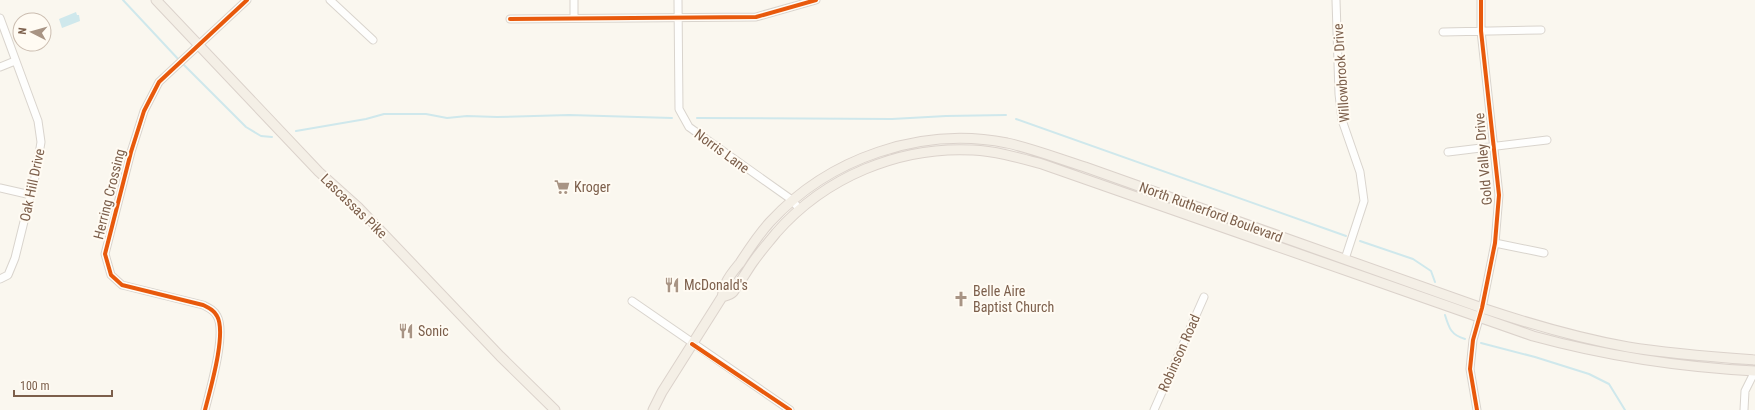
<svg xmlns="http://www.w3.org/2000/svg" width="1755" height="410" viewBox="0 0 1755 410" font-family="'Roboto Condensed',sans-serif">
<rect width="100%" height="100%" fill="#faf7ef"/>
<path fill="#cfe8ec" d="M76,12L77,15H79L80,21L62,28L59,19Z"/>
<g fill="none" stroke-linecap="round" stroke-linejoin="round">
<path stroke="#cfe8ec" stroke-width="2" d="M123,0L179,60
M182,63L246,127L261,136L272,137
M697,118L892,119L946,116L1006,115
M1016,119L1346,236
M296,131L366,119L384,114H426L447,118L467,116L497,117L569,115L672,118
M1360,241L1413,259L1431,271L1435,282
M1445,315C1449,328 1451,335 1465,339
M1481,343L1535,357L1589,374L1609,384L1625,410"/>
<defs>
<path id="minor" d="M330,0L373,40
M574,0V18
M678,0L679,109L689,127L792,200L800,210
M1336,0L1339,94L1342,120L1360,172L1364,201L1345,259
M0,18L38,121L41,142L36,173L15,258L8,275L0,279
M510,19L756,17L816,0
M1443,32L1541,30
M0,67L15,61
M1448,152L1547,140
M0,188L31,195
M1495,243L1544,253
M632,301L790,410
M205,410C210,390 227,333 217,316C214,310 209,308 203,305L122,285L111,275L105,254L131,152L144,111L159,82L247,0
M1154,410L1204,297
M1477,410L1470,369L1473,340L1482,308L1495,243L1499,195L1481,31V0
M1744,410L1745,391L1755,371"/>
<path id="major" d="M156,0L319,172L358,207L500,356L555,410
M722,297C725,296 730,295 733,292C740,283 746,272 753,262C760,252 768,243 776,233C825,177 899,146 973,150C996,151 1020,158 1042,164L1533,336C1606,356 1679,367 1755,371
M653,410L662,392L722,297C723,293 724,287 726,283C729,276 735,269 740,263C749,249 759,234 770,222C829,158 921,126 1007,143C1034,149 1059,159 1085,167L1482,308C1530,324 1578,338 1628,347C1670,354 1713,357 1755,360"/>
</defs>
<use href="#minor" stroke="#d9d4cd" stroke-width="9"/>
<use href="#major" stroke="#dbd2cb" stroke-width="11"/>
<use href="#minor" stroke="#fefefd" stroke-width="7"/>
<use href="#major" stroke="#f4efe6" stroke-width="9"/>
<defs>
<path id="cycleway" d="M510,19L756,17L816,0
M692,344L790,410
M205,410C210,390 227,333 217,316C214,310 209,308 203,305L122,285L111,275L105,254L131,152L144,111L159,82L247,0
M1477,410L1470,369L1473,340L1482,308L1495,243L1499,195L1481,31V0"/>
</defs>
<use href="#cycleway" stroke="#fffbf3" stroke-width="6"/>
<use href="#cycleway" stroke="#e8590c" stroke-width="4"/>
</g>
<defs>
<symbol id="supermarket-bare" viewBox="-9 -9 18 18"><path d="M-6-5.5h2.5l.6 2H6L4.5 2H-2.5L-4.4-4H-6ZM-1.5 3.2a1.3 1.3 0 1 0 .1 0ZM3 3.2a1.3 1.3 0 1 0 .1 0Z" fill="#a89484" stroke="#fffbf3" stroke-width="2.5" paint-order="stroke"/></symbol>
<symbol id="restaurant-bare" viewBox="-9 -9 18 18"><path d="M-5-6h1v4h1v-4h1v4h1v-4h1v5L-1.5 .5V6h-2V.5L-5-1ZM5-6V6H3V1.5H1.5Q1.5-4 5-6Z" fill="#a89484" stroke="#fffbf3" stroke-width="2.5" paint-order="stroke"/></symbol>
<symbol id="church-bare" viewBox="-9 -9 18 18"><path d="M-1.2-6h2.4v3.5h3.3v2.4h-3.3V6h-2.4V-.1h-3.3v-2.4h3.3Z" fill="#a89484" stroke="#fffbf3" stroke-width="2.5" paint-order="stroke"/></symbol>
</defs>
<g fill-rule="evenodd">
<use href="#supermarket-bare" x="551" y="176" width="22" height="22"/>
<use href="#restaurant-bare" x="661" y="274" width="22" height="22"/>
<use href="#church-bare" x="950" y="288" width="22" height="22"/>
<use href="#restaurant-bare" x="395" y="320" width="22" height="22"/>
</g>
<g text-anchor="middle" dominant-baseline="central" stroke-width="4" stroke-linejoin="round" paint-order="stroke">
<g font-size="14" fill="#7c5f4b" stroke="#fffbf3">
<text transform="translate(1341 73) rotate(-94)">Willowbrook Drive</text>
<text transform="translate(722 151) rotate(36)">Norris Lane</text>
<text transform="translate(1483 159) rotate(-95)">Gold Valley Drive</text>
<text transform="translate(32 185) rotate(-78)">Oak Hill Drive</text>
<text transform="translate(109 194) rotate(-76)">Herring Crossing</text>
<text transform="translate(354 206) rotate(44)">Lascassas Pike</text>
<text transform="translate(1211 212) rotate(20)">North Rutherford Boulevard</text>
<text transform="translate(1179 353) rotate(-66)">Robinson Road</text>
</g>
<g font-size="14" fill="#7c5f4b" stroke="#fffbf3" text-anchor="start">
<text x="574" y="187">Kroger</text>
<text x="684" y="285">McDonald's</text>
<text x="973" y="291">Belle Aire<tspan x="973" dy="16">Baptist Church</tspan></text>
<text x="418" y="331">Sonic</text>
</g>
</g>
<g transform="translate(32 32) rotate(276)"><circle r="19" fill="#fffbf3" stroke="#cbbdb0"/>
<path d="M0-3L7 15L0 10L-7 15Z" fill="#a89484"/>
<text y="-6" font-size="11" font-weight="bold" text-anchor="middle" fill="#7c5f4b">N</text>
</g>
<path d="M14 390v6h98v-6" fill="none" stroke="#7c5f4b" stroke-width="2"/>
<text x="20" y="390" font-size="12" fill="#7c5f4b" stroke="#fffbf3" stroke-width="3" paint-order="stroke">100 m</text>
</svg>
